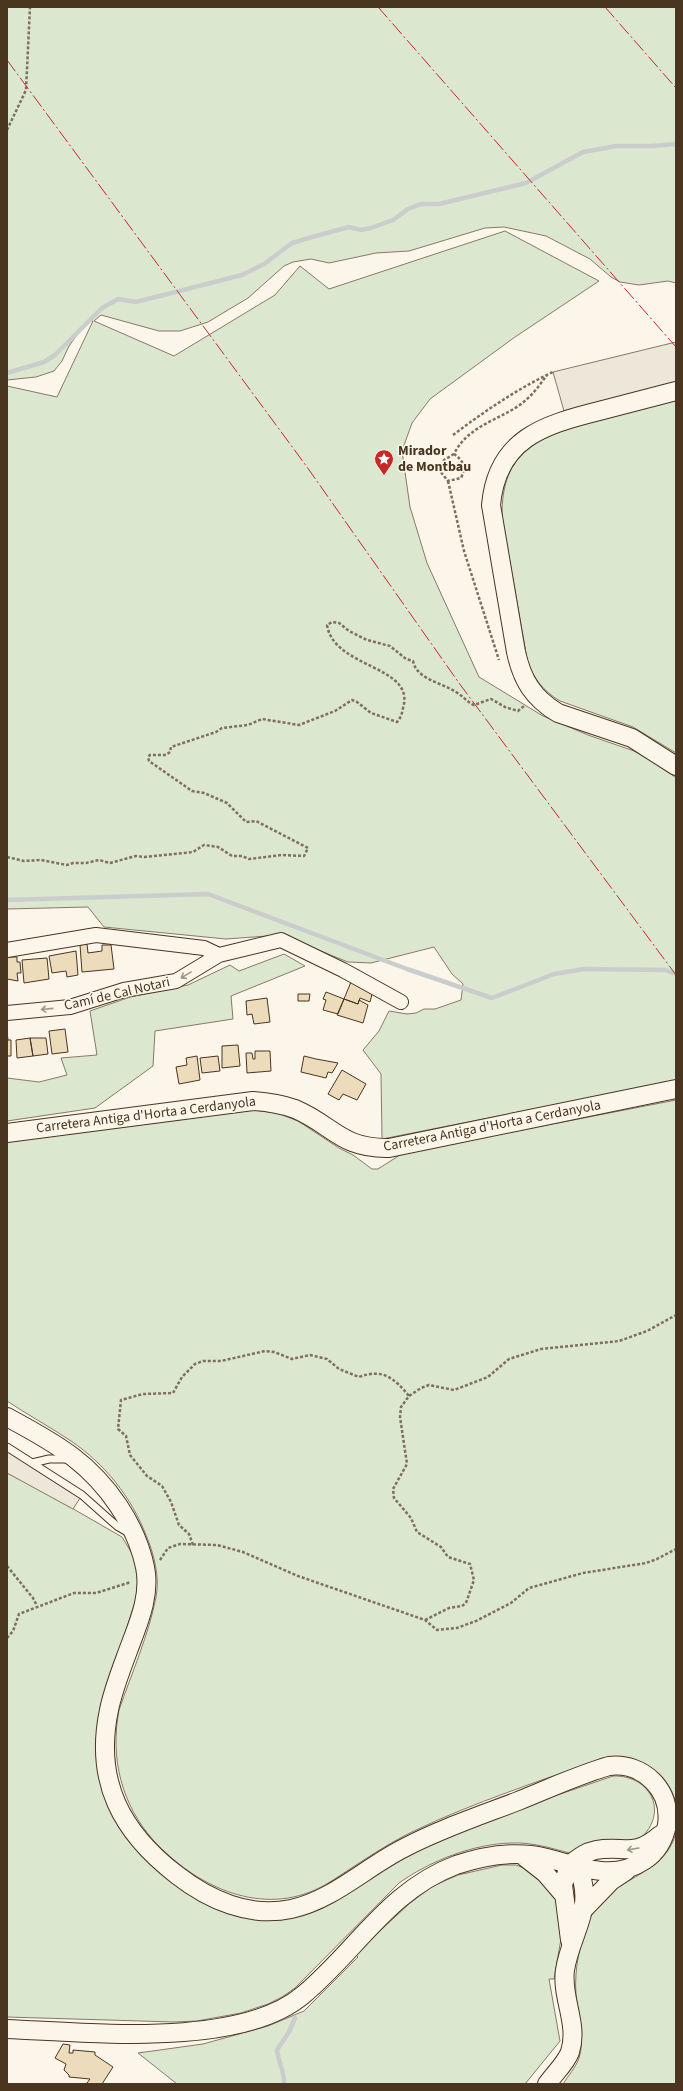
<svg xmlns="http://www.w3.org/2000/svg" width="683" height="2091" viewBox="0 0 683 2091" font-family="'Source Sans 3',sans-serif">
<rect width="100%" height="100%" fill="#fbf6e9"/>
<path fill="#dce7d0" stroke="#887966" d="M7,7H676V283L668,281L639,285L620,282L611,277L590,259L546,236L504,227L485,228L409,251L376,253L329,263L311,259L293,262L284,266L248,298L208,322L180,331H159L101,315L94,321L174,356L275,295L300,266L329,289L505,231L599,281L515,337L430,399L412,423L402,451L410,507L427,563L479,677L543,716L588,735L634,751L661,766L676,778V1081L382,1139L381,1074L363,1050L379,1031L389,1011L407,1014L416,1013L424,1009H435L461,1000L463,984L452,974L434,947L371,963L348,962L281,935L226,939L104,927L88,907L7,909V386L57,397L93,321H87L69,346L62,361L54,371L36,377L7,380Z
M676,400V753L633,727L560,701C543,691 533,678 527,659L502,517C501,449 540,435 599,420C624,414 650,407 676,400Z
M284,954L305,966L231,996L233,1019L155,1031L153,1066L95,1108L7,1121V1078L39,1082L67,1075L61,1058L97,1055L90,1011L130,997L188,985L230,965L239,971Z
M676,1100V1803C667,1769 635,1753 602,1758C539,1782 474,1802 414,1831C393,1841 373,1854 353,1867C340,1875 329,1884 315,1890C256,1916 194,1884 154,1841C121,1804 110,1758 119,1710C131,1675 149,1634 156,1597C160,1577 154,1554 146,1535C131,1497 105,1464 71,1441C50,1427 28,1415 7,1401V1142L253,1110L277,1113L298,1121L339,1148L353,1155L372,1169H378L403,1153Z
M7,1473L44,1492L122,1537L133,1555L137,1566L138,1588L136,1599L108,1686L121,1828L132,1844L158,1870L254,1917L493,1817L613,1776C653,1775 670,1816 637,1841L581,1846L569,1853C551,1848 531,1842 511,1843C473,1844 430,1861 399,1883L295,1988L282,1997L268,2004L241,2013L197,2021L174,2022L7,2017Z
M676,1833V2084H563C568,2076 576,2067 579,2058C585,2042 578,2011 576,1995C574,1968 580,1943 590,1918C608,1877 664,1878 676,1833Z
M502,1865H516L532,1871L559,1904L561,1939L554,1979H549L560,2041L525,2084H177L138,2053L203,2044L268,2026L304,2011L358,1957L355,1954L410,1903L433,1886L458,1875Z"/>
<path fill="#ede7d9" stroke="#887966" d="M676,342V383L564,411L553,372Z
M7,1447L82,1495L73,1509L7,1473Z"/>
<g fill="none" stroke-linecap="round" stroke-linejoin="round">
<path stroke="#c9cecd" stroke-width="4.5" d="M7,373L44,362L55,355L102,308L118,299L136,302L242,275L264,264L292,243L312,237L349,227L361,230L371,228L393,220L408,209L421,204H439L526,183L583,152L616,146H652L676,144
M7,900L208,894L407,969L492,998L554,974L584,969L665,970L676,974
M284,2084C285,2073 278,2061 277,2050L289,2032L295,2018"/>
</g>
<path fill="#ecdcbc" stroke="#4a3520" d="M87,944L88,953L102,951V945H111L114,969L82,972L80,945Z
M76,951L78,975L67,977L66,971L52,973L49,956Z
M7,957H17V962H20L21,973H17L18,981L7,979Z
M47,958L49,979L24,983L22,960Z
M353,977L372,994L370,1002L360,998L358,1004L344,999Z
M326,992L344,999L338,1014L323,1010L326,1000L323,999Z
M298,994H310L309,1001H298Z
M267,998L270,1022L254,1024L252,1014L247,1015L246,1001Z
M344,999L358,1004L359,1000L368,1005L363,1023L337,1015Z
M65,1029L68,1052L52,1054L49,1031Z
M7,1031L8,1040H11V1056H7Z
M30,1038L33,1056L17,1058L16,1040Z
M30,1038H46L48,1054L33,1056Z
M238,1045L240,1066L222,1068V1046Z
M255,1051H270L271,1071L247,1073L246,1053H252L253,1059H255Z
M197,1056L200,1080L179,1084L176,1067L187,1065L186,1058Z
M218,1056L220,1071L202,1073L200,1058Z
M304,1056L316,1059L338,1063L332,1073L328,1072L326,1078L301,1072Z
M342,1070L366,1084L357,1100L343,1094L339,1100L328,1094Z
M63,2044L70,2045L69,2053H73V2050L95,2052V2055L113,2067L102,2084H89L87,2083L90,2079L69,2077V2075L64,2070L66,2064L55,2058Z"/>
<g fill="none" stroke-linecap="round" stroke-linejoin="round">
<defs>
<path id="service" d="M7,1447L82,1495L117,1526L129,1533
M32,1463L49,1459H69"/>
<path id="minor" d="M7,950L96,935L204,948L219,955L281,940L343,970L401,1002
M7,1013L70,1007L124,990L176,981L219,955"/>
<path id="tertiary" d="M676,391C650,398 625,404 599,411C543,425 497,439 491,505L516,652C522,680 533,698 558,713L632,738L676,766
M7,1133L253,1101C268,1102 281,1104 295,1109C333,1125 341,1149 389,1148L676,1089
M7,1417C29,1429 52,1441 73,1457C107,1483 136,1524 145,1567C151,1596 138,1624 128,1651C121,1670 113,1690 109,1710C94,1781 121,1832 177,1875C209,1900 250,1918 291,1909C333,1900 366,1867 404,1848C440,1829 479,1816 518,1801C548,1789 578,1775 609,1766C643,1762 672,1790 667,1825C664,1840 657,1852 645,1860C607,1886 570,1860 531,1855C506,1852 480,1857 456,1865C389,1890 356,1951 303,1995C239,2049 88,2032 7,2029
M522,1855L545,1873L563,1894
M584,1909L611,1881L626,1871
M570,1940L563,1885L569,1865C577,1859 585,1852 596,1850C624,1845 634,1858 660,1835
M547,2084C554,2074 566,2063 570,2052C579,2024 561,1998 565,1970C571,1932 597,1906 577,1867"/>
</defs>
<use href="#service" stroke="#4a3520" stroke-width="9"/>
<use href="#minor" stroke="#4a3520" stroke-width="16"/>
<use href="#tertiary" stroke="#4a3520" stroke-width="20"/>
<path stroke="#7f6f5c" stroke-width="2.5" stroke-dasharray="3 2" stroke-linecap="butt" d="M7,130L26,90L30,7
M453,435C485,411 517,389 553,372
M454,454L444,460L440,471L448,481L461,478C466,467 464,461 454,454C469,423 506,419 527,399C535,392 541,383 547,375
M448,481L464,551L499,660
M7,857L24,861L41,860L67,865L73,863H86L99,860L110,863L136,856L144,857L193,852L204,845L218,847L232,856H242L249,859L282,855L304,856L308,848L256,821L246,822L227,803L204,793L192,791L149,761L148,757L150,755H166L170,752L171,747L216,732L222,728L248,725L262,719L299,725L335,711L352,700L357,702L371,713L397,722C401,718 402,713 403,708C416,665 334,669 327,625L332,622L339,623L349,631L367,640L390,646L406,659L413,661C417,680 443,683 456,692C463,696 467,702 474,705L491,699L505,707L518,711L524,706
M193,1545L189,1534L179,1525L171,1502L162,1486L147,1476L130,1455L126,1436L118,1429L121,1400L143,1394L173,1393L182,1377L195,1364L203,1361H221L265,1351L274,1352L292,1359L310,1355L327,1359L339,1369L359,1377C383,1368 394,1378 409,1396
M160,1560L168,1548L180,1544L217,1545L243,1552L298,1576L425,1620L437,1630L457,1628L476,1621L511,1603L529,1588L583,1573L646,1563L657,1559L676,1549
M7,1566L33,1598L37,1606
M425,1620L449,1608L462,1606L466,1603L474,1580L470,1564L448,1557L441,1547L417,1532L411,1518L394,1498L393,1489L407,1464L400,1417L401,1407L409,1396L421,1388L429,1385L454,1390L488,1377L509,1359L541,1349L619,1341L647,1331L676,1315
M7,1638L13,1631L19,1614L74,1593H96L131,1582"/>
<use href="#service" stroke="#fbf6e9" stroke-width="7"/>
<use href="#minor" stroke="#fbf6e9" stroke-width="14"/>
<use href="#tertiary" stroke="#fbf6e9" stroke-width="18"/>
<path stroke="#c62828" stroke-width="1" stroke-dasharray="14 3 2 3" stroke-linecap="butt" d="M378,7L676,347
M605,7L676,88
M7,60L307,467L459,683L676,975"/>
</g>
<defs><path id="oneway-shaft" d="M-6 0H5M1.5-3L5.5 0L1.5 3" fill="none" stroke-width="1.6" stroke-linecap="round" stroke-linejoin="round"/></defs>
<g stroke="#a29684">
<use href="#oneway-shaft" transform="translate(186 975) rotate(149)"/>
<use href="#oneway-shaft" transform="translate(47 1009) rotate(174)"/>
<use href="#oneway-shaft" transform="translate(633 1849) rotate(170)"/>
</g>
<defs>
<symbol id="sight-pin" viewBox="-11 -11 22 30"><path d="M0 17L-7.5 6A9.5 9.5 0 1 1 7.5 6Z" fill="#c62828" stroke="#fbf6e9"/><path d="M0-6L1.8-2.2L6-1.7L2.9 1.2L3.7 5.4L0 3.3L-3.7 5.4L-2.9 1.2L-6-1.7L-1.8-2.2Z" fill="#fff"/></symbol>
</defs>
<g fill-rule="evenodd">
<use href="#sight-pin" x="373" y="448" width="22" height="30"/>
</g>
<g text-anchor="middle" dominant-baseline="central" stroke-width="3" stroke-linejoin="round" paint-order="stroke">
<g font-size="14" font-weight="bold" fill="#4a3520" stroke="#fbf6e9" text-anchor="start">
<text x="398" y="451">Mirador<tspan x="398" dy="16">de Montbau</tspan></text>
</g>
<g font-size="14" fill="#4a3520" stroke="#fbf6e9">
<text transform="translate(117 994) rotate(-13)">Camí de Cal Notari</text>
<text transform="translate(146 1115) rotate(-7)">Carretera Antiga d'Horta a Cerdanyola</text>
<text transform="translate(492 1126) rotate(-11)">Carretera Antiga d'Horta a Cerdanyola</text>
</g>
</g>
<rect width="683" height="2091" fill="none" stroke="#4a3520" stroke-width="16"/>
</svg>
